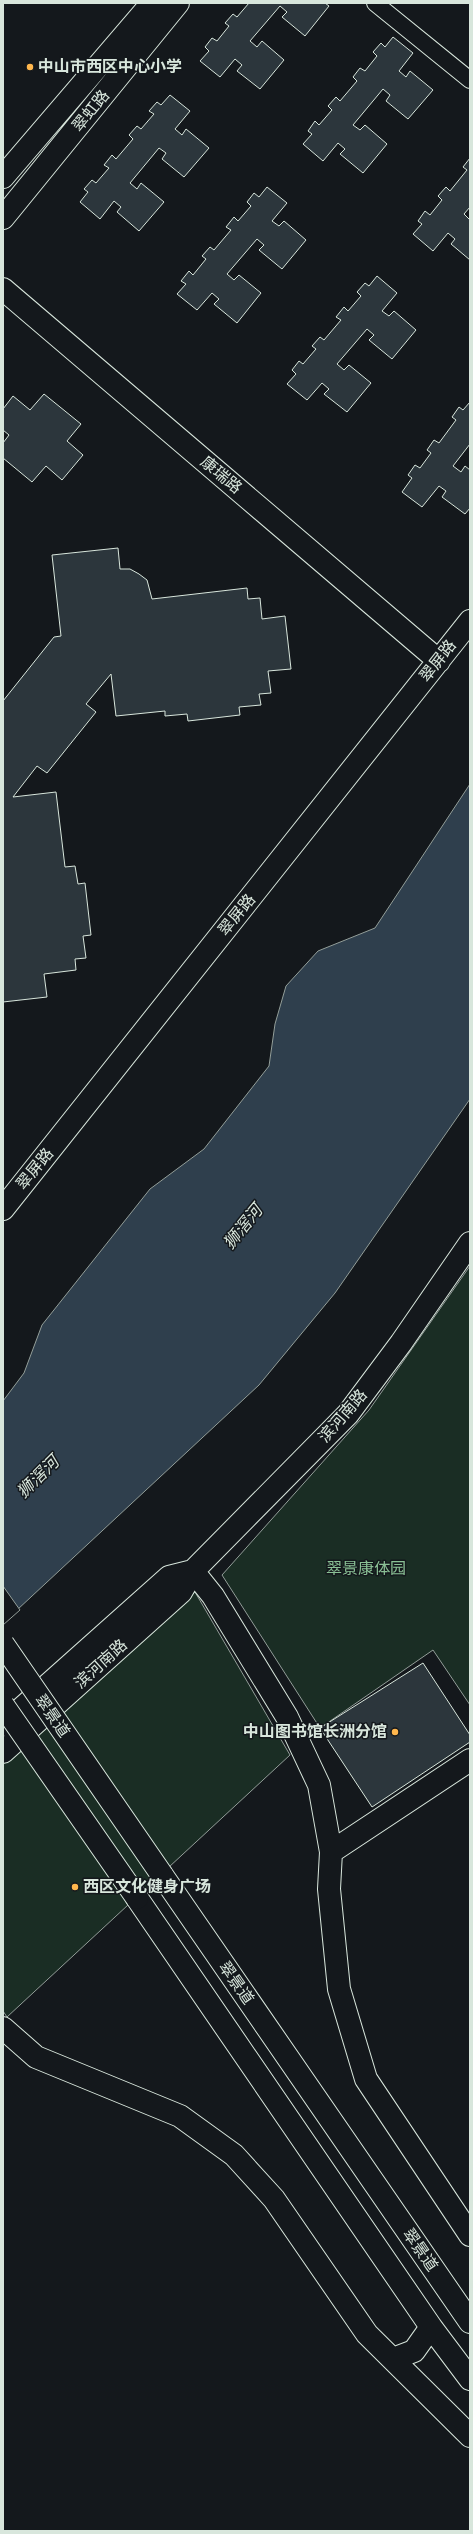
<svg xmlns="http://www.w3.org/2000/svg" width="473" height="2534" viewBox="0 0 473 2534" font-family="'Alegreya Sans','Noto Sans SC',sans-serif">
<rect width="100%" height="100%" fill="#14181c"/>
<path fill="#1a2d24" stroke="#939e99" d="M470,1266V1705L433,1650L320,1728L222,1575L369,1410Z
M195,1592L290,1755L7,2017L3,2011V1764Z"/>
<path fill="#2f3f4d" stroke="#939e99" d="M470,784V1099L335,1293L259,1385L3,1623V1401L24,1373L42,1325L150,1189L204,1149L269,1066L275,1024L286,986L318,951L375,928Z"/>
<path fill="#14181c" stroke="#939e99" d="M3,1586L20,1610L3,1625Z"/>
<path fill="#2c363c" stroke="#d8e6dc" d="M249,3H325L329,6L305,36L282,17L287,12L280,6L250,41L257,47L262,41L284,60L260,89L237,71L242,65L235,59L220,77L200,61L209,51L205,47L212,38L217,41L229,26L225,23L233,14L237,17Z
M393,37L413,53L399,71L406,77L410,71L433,90L408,119L386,101L390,95L383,89L353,125L360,130L365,125L387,144L363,173L340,154L345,149L338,143L323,161L303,144L312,134L308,131L315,121L319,125L332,110L328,106L336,97L340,101L357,81L353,77L360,68L365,71L377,56L373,52L381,43L385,47Z
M170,95L190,111L175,129L182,135L186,129L209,148L184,177L162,159L166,153L159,148L130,183L137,189L141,183L164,202L139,231L117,212L121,207L114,201L100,219L80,202L88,192L84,189L92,180L96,183L109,168L104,165L112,155L116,159L133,139L129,135L137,126L141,129L154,114L149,111L157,102L161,105Z
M470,158V207L464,214L470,220V260L451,244L455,239L448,233L433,251L413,234L422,224L418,221L425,211L430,215L442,200L438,196L446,187L450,191L467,170L463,167Z
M267,187L287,203L272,221L279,226L284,221L306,240L282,269L259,250L264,245L257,239L227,274L234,280L239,275L261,293L237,323L214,304L219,299L212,293L197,310L177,294L186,284L181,281L189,271L193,275L206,259L202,256L210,247L214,250L231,230L226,227L234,217L238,221L251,206L247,202L254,193L259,197Z
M377,276L397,293L382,311L389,316L394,311L416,330L392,359L369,340L374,335L367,329L337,364L344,370L349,365L371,383L347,412L324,394L329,389L322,383L307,400L287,384L296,374L292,370L299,361L303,364L316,349L312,346L320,337L324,340L341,320L336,317L344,307L348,311L361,296L357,292L365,283L369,286Z
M44,394L81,424L67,441L83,455L62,480L46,466L32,482L3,458V443L9,435L3,430V409L13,396L30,410Z
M470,402V444L453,466L461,472L465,466L470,470V508L465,514L442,497L446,491L439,486L422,507L402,492L412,478L408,475L415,465L420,468L431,453L427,450L434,440L439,443L456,420L452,417L459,407L463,410Z
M118,548L120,569H130L139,574L147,580L152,599L247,588L248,599L260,598L262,619L285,616L291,669L268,671L271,693L259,694L261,705L239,707L240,715L188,721L187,714L165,716V711L116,716L111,674L86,704L96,712L47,773L37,766L13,797L56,792L65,867L75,866L78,884L85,883L91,935L83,936L86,958L75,959L76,970L44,974L47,997L3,1002V701L54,637L61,636L52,555Z
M423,1663L470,1735V1742L372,1807L320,1728Z"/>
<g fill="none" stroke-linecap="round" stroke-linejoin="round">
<defs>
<path id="street" d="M375,3L470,80"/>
<path id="secondary" d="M3,177L152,3
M3,218L178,3
M3,289L439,661
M3,1209L470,621
M193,1571L213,1596L287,1717L319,1785L331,1852L329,1889L339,1989L366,2079L470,2235
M3,1725L169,1577L193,1571
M3,1752L181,1592L193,1571L348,1414L401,1343L470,1243
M331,1852L470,1760
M162,1875L470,2322
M137,1898L431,2327L470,2379
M3,2028L36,2057L180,2116L234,2155L274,2199L367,2334L470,2436
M393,2359L414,2351L431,2327"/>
</defs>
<use href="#street" stroke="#d8e6dc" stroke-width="18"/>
<use href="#secondary" stroke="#d8e6dc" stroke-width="24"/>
<use href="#street" stroke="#14181c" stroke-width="16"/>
<use href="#secondary" stroke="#14181c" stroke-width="22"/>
<defs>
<path id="secondary-bridge" d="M3,1644L162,1875
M3,1705L137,1898"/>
</defs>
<use href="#secondary-bridge" stroke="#d8e6dc" stroke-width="24" stroke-linecap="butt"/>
<use href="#secondary-bridge" stroke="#14181c" stroke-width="22"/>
</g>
<g fill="#ffb74d" stroke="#14181c" stroke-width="1.5">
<circle cx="30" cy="67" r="4"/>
<circle cx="395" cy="1732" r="4"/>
<circle cx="75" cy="1887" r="4"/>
</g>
<g text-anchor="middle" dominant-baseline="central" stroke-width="3" stroke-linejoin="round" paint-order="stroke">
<g font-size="16" font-weight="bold" fill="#d8e6dc" stroke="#14181c" text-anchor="start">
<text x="38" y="67">中山市西区中心小学</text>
<text x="387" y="1732" text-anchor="end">中山图书馆长洲分馆</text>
<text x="83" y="1887">西区文化健身广场</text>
</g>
<g font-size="16" fill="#d8e6dc" stroke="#14181c">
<text transform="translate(91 111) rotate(-51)">翠虹路</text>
<text transform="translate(221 475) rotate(40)">康瑞路</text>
<text transform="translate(438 661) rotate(-52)">翠屏路</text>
<text transform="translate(237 915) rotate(-51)">翠屏路</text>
<text transform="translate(35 1169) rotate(-51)">翠屏路</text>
<text transform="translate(343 1416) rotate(-49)">滨河南路</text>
<text transform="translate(101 1664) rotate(-42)">滨河南路</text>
<text transform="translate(52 1716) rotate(55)">翠景道</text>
<text transform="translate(236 1983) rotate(55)">翠景道</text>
<text transform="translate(420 2250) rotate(55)">翠景道</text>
</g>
<g font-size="16" fill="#8ac095" stroke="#14181c">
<text x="366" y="1569">翠景康体园</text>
</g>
<g font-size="17" font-style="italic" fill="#d8e6dc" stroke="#14181c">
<text transform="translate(243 1227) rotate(-51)">狮滘河</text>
<text transform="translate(38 1477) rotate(-45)">狮滘河</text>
</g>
</g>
<rect width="473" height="2534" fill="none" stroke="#d8e6dc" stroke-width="8"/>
</svg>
